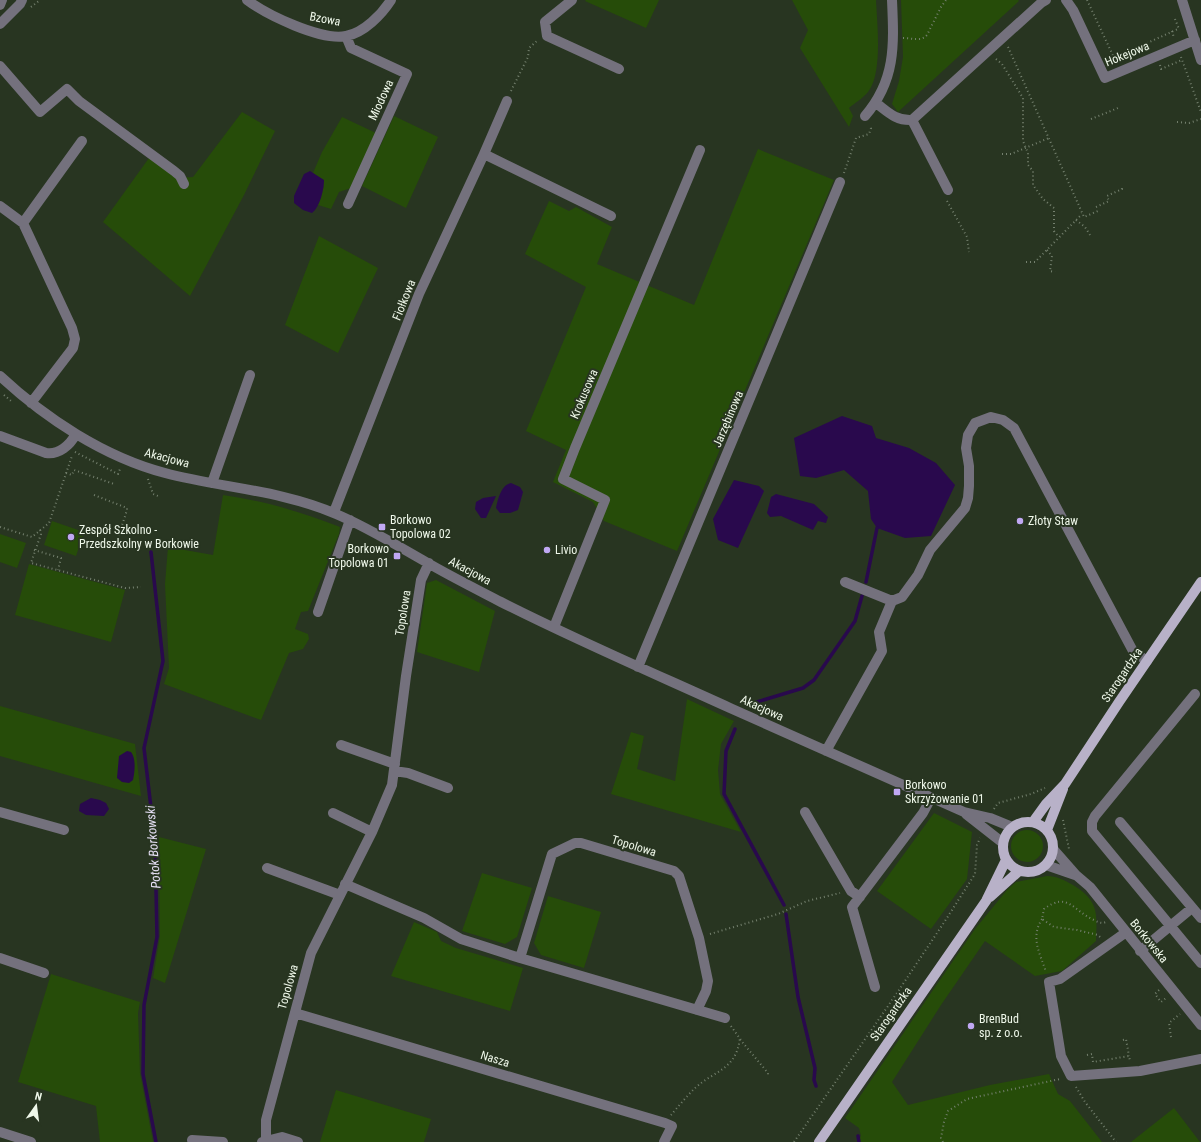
<svg xmlns="http://www.w3.org/2000/svg" width="1201" height="1142" viewBox="0 0 1201 1142" font-family="'Roboto Condensed',sans-serif">
<rect width="100%" height="100%" fill="#283521"/>
<path fill="#264c09" d="M586,0H659L646,28L585,1Z
M792,0H876C877,23 883,73 868,92C863,98 855,103 849,108L853,116L849,127L800,48L808,30Z
M901,0H1018L1019,1L898,112L892,104L899,81L903,57Z
M242,112L275,131L244,195L190,296L103,222L149,158L176,178L193,177Z
M394,116L438,137L406,208L362,186Z
M342,117L376,133L351,188L339,192L331,209L318,205L324,186L313,173L322,152Z
M758,149L834,180L677,551L604,521L593,502L553,482L566,450L526,431L586,287L525,254L549,201L569,211L576,207L612,227L597,264L694,305Z
M319,236L378,268L338,353L285,325Z
M223,495C264,501 302,512 340,527L339,534L308,611L301,612L295,629L308,634L309,639L303,649L289,653L261,720L164,684L169,668L165,584L168,547L213,555Z
M52,521L84,532L76,556L44,545Z
M0,534L26,543L17,568L0,562Z
M29,564L125,590L111,642L15,615Z
M436,580L495,611L479,672L417,652L427,583Z
M687,699L734,721L721,744L718,770L720,794L741,832L611,794L631,732L644,736L637,769L675,781Z
M0,706L135,744L141,796L0,756Z
M934,813L972,832L967,879L931,929L877,891Z
M1011 846a16 16 0 1 1 32 0a16 16 0 1 1-32 0Z
M159,837L206,849L165,983L153,978L160,936Z
M482,873L532,888L517,937L505,944L462,931Z
M1047,876C1057,876 1064,880 1073,885C1099,901 1097,913 1096,941L1062,971L1035,976L985,941L941,1005L892,1082L908,1105L990,1085L1049,1074L1058,1094L1070,1101L1102,1142H857L861,1136L859,1128L845,1118L975,929L1007,890L1016,882Z
M548,896L601,912L584,968L541,955L534,943Z
M414,922L437,932L441,941L456,948L523,968L510,1011L391,976Z
M51,974L140,1002L138,1013L140,1073L153,1142H100L96,1106L18,1082Z
M336,1090L431,1119L424,1142H320Z
M1174,1108L1200,1142H1131Z"/>
<path fill="#29094d" d="M310,171L324,180C324,189 320,207 312,213L303,210L294,203V196L304,174Z
M842,416L872,426L876,438L909,448L936,463L955,485L931,536L905,538L877,528L871,519L868,491L844,470L816,478L800,476L794,438Z
M734,480L759,486L764,491L738,548L718,540L713,519Z
M511,483L520,487L523,492L518,510L510,513H500L496,508C498,499 501,485 511,483Z
M776,494L814,504L828,517L826,523L818,521L813,530L781,516L770,517L767,513L771,497Z
M496,496L486,518H481L475,509L476,502L483,498Z
M127,751L131,752C136,758 135,771 133,780L129,783L122,782L117,778L119,756Z
M91,798L100,800L106,803L109,809L104,816L86,815L79,811L80,804Z"/>
<g fill="none" stroke-linecap="round" stroke-linejoin="round">
<path stroke="#29094d" stroke-width="3.5" d="M151,552L163,661L144,748L155,842L157,937L144,1005L143,1074L156,1142
M866,582L877,528
M750,704L803,688L814,680L855,621L862,596
M735,729L726,751L724,794L784,905
M786,914L798,997L815,1068L814,1080L816,1086
M858,1136L859,1142"/>
<path stroke="#74806e" stroke-width="2" stroke-dasharray="1 3" stroke-linecap="butt" d="M1087,0L1116,62
M31,7L40,0
M1175,19L1179,29
M1172,31L1174,38
M903,38C912,38 921,42 927,35L941,7L946,0
M1008,47L1084,217L1098,211
M1181,57L1201,112
M1114,58L1178,29
M996,59L1002,64L1023,98V141L1028,153V165L1033,171V185L1043,199L1054,208V231L1059,237
M1160,65L1161,69L1182,60
M511,91L528,57L529,48L538,40
M1091,119L1118,108
M1177,122L1189,123L1201,119
M1002,154H1011L1049,138
M844,173L856,138L869,134L871,128L870,126
M947,201L967,237L969,252
M1096,207L1109,201L1107,196L1122,189L1121,186
M1076,220L1085,227L1090,235
M1047,250L1052,256L1050,271L1055,272
M1026,262H1035L1082,214
M4,395L11,401
M75,452L118,474L120,469
M66,473L72,475L74,470L114,484
M148,479L153,494L158,496
M94,495L127,508V510L118,538
M0,527L32,537L49,523L72,456
M40,530L41,534L31,563L125,588L141,587
M34,550L61,558L58,570
M994,809L998,803L1031,794L1045,788
M1063,820L1069,849
M1042,919C1030,938 1040,953 1046,972
M710,934L778,914L807,901L840,893
M1100,937L1098,935L1077,930L1054,927L1042,919L1044,909C1068,891 1073,911 1094,920C1098,922 1101,924 1106,922
M1159,990L1155,994L1161,1002L1166,998
M731,1026L743,1043L768,1073V1077
M1171,1037L1169,1023L1180,1014
M1123,1040L1126,1039L1129,1056
M1087,1055L1092,1054L1093,1062L1129,1056L1130,1061
M1076,1087L1085,1102L1116,1142
M671,1115C677,1108 687,1096 694,1089C714,1070 736,1071 740,1038
M794,1142L897,993L945,921L975,874L977,845L980,838
M943,1142L941,1138L944,1122L948,1111L967,1099L1060,1079"/>
<path stroke="#74717d" stroke-width="10" d="M247,0C267,15 321,41 346,36C364,33 382,14 391,0
M572,0L545,22L547,36L619,69
M1066,0L1073,10L1105,78L1195,40
M1182,0L1201,60
M0,5L2,0
M0,24L20,4L22,0
M346,36L351,48L407,74L348,204
M0,66L40,112L67,89L79,101L174,171L180,176L184,184
M876,103C888,112 896,121 912,120L1041,3L1046,0
M865,116C896,80 894,45 892,0
M912,120L948,190
M484,154L611,216
M0,206L23,223L72,328L75,339L73,348L31,403
M23,223L82,141
M0,376C45,418 104,457 165,473C222,488 281,490 336,514C367,527 396,545 426,562C450,576 476,589 501,602C576,640 653,673 730,708C808,742 886,778 964,812L990,818L1012,827
M0,436L46,453C59,455 70,445 76,434
M212,483L250,375
M334,512L419,294L484,154L507,101
M845,582L892,601
M318,612L350,520
M554,627L605,500L563,479L575,448L700,150
M638,667L840,182
M1195,694L1095,816L1092,822V831L1201,963
M341,745L395,764
M826,751L882,651L879,632L892,601L902,597L918,575L930,550L965,508L968,498L969,486V466L966,448L968,435L975,423L991,417L1003,420L1014,428L1133,651L1147,661
M394,771L408,773L448,788
M0,812L64,830
M805,812L851,891L860,897
M333,813L372,832
M966,814L1003,843
M1120,822L1201,918
M1054,850L1076,875L1090,887L1201,1025
M1046,865L1075,875
M267,868L340,895
M345,884L424,918L461,939L520,958L725,1018
M1125,933L1060,979L1049,982L1061,1056L1071,1076L1140,1071L1201,1059
M1140,951L1192,908
M0,958L44,973
M520,958L552,854L575,843H581L674,871L679,876L699,938L708,981L706,991L697,1010
M875,987L852,907L923,813L931,798
M295,1013L665,1123L672,1126L664,1142
M0,1132L31,1142
M192,1140L223,1142
M262,1142L282,1137L298,1142
M266,1142V1120L311,953L372,832L392,785L406,676L421,580L429,563"/>
<path stroke="#b8b1c8" stroke-width="10" d="M1003 847a25 25 0 1 1 50 0a25 25 0 1 1-50 0Z
M1033,822L1046,804L1065,784L1119,702L1201,582
M1047,830L1063,789
M990,897L1019,871
M819,1142L986,901L1006,860"/>
</g>
<g fill="#c0a8f3" stroke="#283521" stroke-width="1.5">
<circle cx="1020" cy="521" r="4"/>
<rect x="378" y="523" width="8" height="8" rx="2"/>
<circle cx="71" cy="537" r="4"/>
<circle cx="547" cy="550" r="4"/>
<rect x="393" y="552" width="8" height="8" rx="2"/>
<rect x="893" y="788" width="8" height="8" rx="2"/>
<circle cx="971" cy="1026" r="4"/>
</g>
<g text-anchor="middle" dominant-baseline="central" stroke-width="4" stroke-linejoin="round" paint-order="stroke">
<g font-size="12" fill="#eef7e9" stroke="#283521">
<text transform="translate(325 19) rotate(11)">Bzowa</text>
<text transform="translate(1127 54) rotate(-22)">Hokejowa</text>
<text transform="translate(381 100) rotate(-65)">Miodowa</text>
<text transform="translate(404 300) rotate(-68)">Fiołkowa</text>
<text transform="translate(584 394) rotate(-67)">Krokusowa</text>
<text transform="translate(728 419) rotate(-67)">Jarzębinowa</text>
<text transform="translate(167 458) rotate(15)">Akacjowa</text>
<text transform="translate(470 571) rotate(28)">Akacjowa</text>
<text transform="translate(403 613) rotate(-81)">Topolowa</text>
<text transform="translate(1122 675) rotate(-56)">Starogardzka</text>
<text transform="translate(762 708) rotate(24)">Akacjowa</text>
<text transform="translate(634 846) rotate(17)">Topolowa</text>
<text transform="translate(1149 941) rotate(51)">Borkowska</text>
<text transform="translate(288 987) rotate(-74)">Topolowa</text>
<text transform="translate(891 1014) rotate(-55)">Starogardzka</text>
<text transform="translate(495 1059) rotate(17)">Nasza</text>
</g>
<g font-size="12" fill="#eef7e9" stroke="#283521" text-anchor="start">
<text x="390" y="520">Borkowo<tspan x="390" dy="14">Topolowa 02</tspan></text>
<text x="1028" y="521">Złoty Staw</text>
<text x="79" y="530">Zespół Szkolno -<tspan x="79" dy="14">Przedszkolny w Borkowie</tspan></text>
<text x="389" y="549" text-anchor="end">Borkowo<tspan x="389" dy="14">Topolowa 01</tspan></text>
<text x="555" y="550">Livio</text>
<text x="905" y="785">Borkowo<tspan x="905" dy="14">Skrzyżowanie 01</tspan></text>
<text x="979" y="1019">BrenBud<tspan x="979" dy="14">sp. z o.o.</tspan></text>
</g>
<g font-size="13" font-style="italic" fill="#e5dff4" stroke="#283521">
<text transform="translate(153 847) rotate(-94)">Potok Borkowski</text>
</g>
</g>
<g transform="translate(36 1106) rotate(14)" stroke="#283521" stroke-width="3" paint-order="stroke">
<path d="M0-3L7 15L0 10L-7 15Z" fill="#eef7e9"/>
<text y="-6" font-size="11" font-weight="bold" text-anchor="middle" fill="#eef7e9">N</text>
</g>
</svg>
